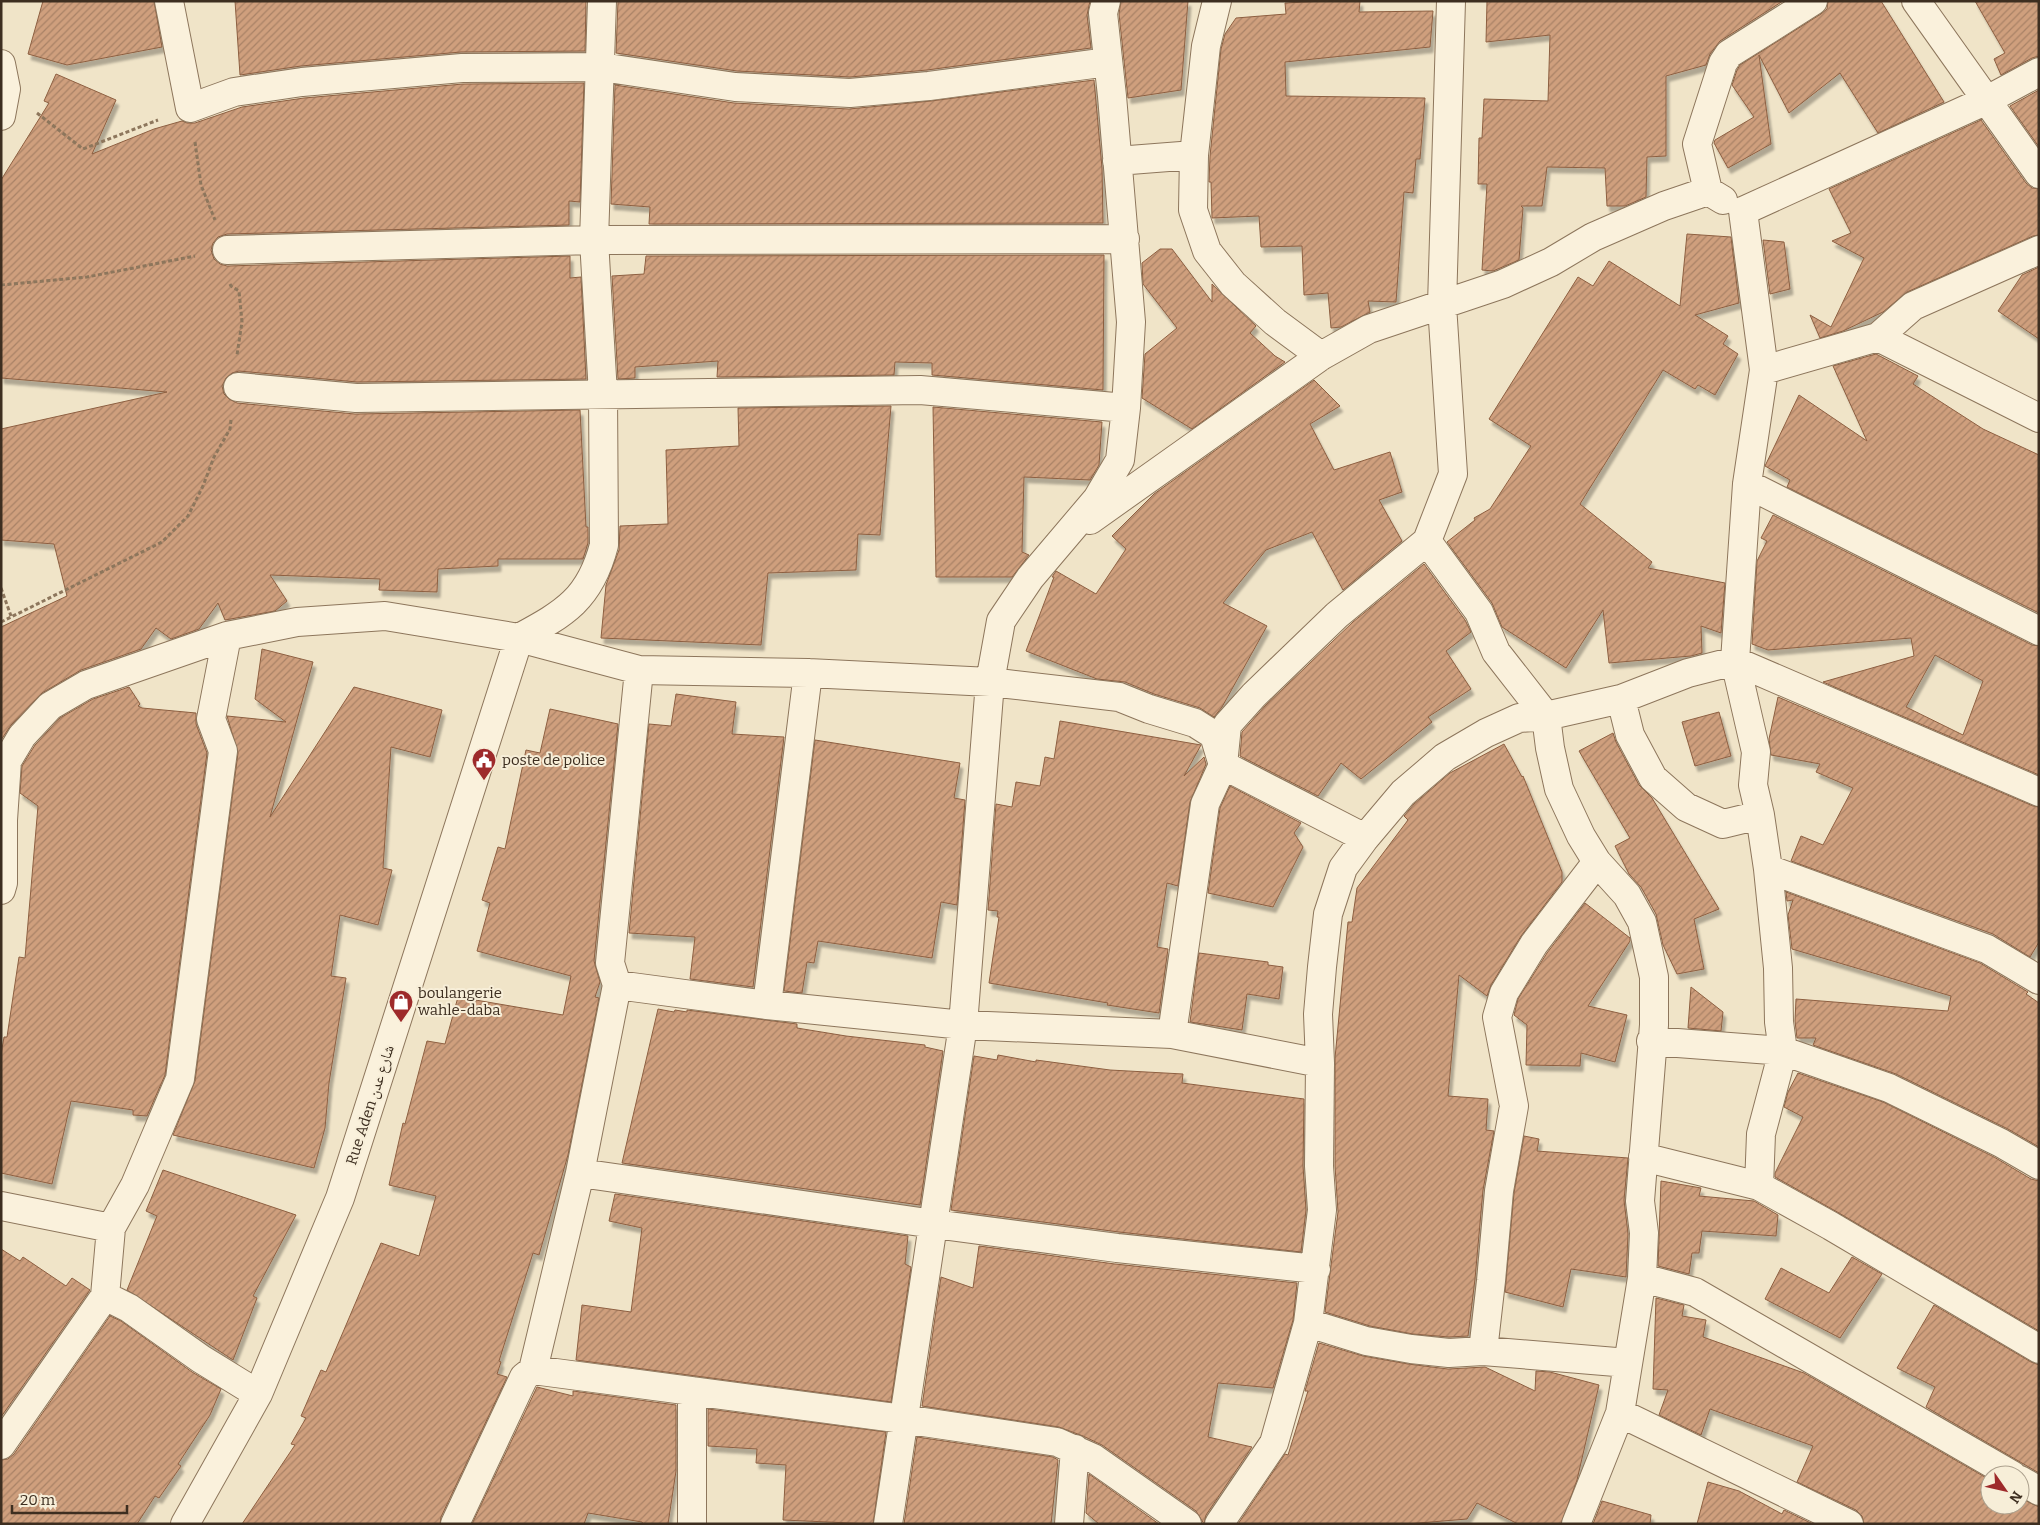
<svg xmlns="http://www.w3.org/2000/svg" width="2040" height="1525" viewBox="0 0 2040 1525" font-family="Bitter,'Noto Naskh Arabic',serif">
<defs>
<pattern id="building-hatch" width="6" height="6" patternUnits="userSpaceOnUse" patternTransform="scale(1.25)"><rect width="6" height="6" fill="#cf9f7d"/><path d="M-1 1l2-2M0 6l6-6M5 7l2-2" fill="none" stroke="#a98266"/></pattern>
<filter id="shadow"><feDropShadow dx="3" dy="5.5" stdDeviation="1" flood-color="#0004"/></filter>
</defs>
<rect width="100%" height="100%" fill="#f0e4c8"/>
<path fill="url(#building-hatch)" stroke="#8d5f41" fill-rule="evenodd" filter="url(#shadow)" d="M43,1H154L162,47L67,65L28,54Z
M235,1H586L585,51L461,52L301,66L240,75Z
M618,1H1090L1087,15L1091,48L927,70L850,77L737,71L616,53Z
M1121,1H1188L1181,90L1128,98L1119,14Z
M1324,1H1360L1359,12L1433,11L1430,47L1285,62L1286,96L1425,98L1420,159H1416L1413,193L1404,192L1396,302L1368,301L1370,312L1341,327L1331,328L1328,293L1304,295L1302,246L1261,247L1259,216L1212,218L1211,182H1209L1210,156L1221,49L1225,34L1236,18L1286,14L1285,3Z
M1487,1H1783L1720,41L1710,54L1706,65L1666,76V156L1647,157L1646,197L1625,206H1607L1605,168L1547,167L1542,206H1521L1523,208L1519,260L1493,271L1482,270L1487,184H1478L1479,138H1482L1484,99L1548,101L1550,35L1486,42Z
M1828,1H1881L1944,102L1878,133L1840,73L1789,113L1759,55L1771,144L1728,168L1714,143L1715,140L1754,117L1732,85L1737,70L1740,65L1821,14L1827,9Z
M1975,1H2039V56L2032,58L2001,75L1994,59L2005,53Z
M56,74L116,100L92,154L154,129L182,121L187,123H195L242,107L304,98L463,84L584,83L580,202L569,201V225L227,234L218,237L213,243L211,250L214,259L220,264L227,266L570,256V278L581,277L586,379L357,382L239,371L232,373L226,378L222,386L224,394L229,399L237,403L355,414L580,410L586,527H588V543L583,559H498V566L438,569L437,592L379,590L380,579L270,575L287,601L275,611L225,620L218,603L199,629L171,639L156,628L141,649L81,670L42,693L11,725L1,740V627L67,596L54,544L1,540V429L167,392L1,378V180L49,103L44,101Z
M1094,80L1102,168L1103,223L649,224L650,207L611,204L615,85L734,103L849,109L931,101Z
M2039,90V147L2010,106Z
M1981,120L2026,183L2032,188L2039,189V235L2033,236L1907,292L1883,312L1843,331L1820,338L1810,315L1831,327L1864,258L1832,241L1851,233L1829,189Z
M1687,234L1731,237L1739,303L1695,315L1728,336L1723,344L1738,354L1715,395L1698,385L1695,389L1663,370L1580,504L1652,562L1648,568L1725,583L1721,633L1701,626L1702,653L1691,656L1609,663L1603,610L1566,668L1502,627L1492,603L1447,542L1475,520L1474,518L1490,509L1531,446L1489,419L1578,277L1593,286L1609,261L1680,306Z
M1763,240L1784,242L1790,289L1770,294Z
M1160,249H1172L1212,302V284L1256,326L1250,333L1275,356L1285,362L1192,429L1142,398L1145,354L1177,328L1143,284L1142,263Z
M1104,255L1103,390L932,375V363L895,362L894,375L717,377L718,361L635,367V378L618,379L612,276L644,274L646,256Z
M2039,267V339L1998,311L2022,275Z
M1876,354L1918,376L1913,384L1983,429L2039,455V613L1787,487L1790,480L1765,466L1799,395L1867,441L1833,366Z
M1314,380L1340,406L1310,424L1334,470L1390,452L1402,492L1379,500L1402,541L1343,590L1312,532L1266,550L1223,603L1267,626L1222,707L1214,717L1200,708L1154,694L1125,682L1097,679L1026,651L1054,577H1052L1056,571L1096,594L1126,549L1112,536L1154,494Z
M891,406L880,535L858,534L856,570L768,573L761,645L601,638L606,585L619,550L620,526L668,524L666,450L739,446L738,408Z
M933,407L1102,422L1099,465L1090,480L1024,477L1022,552L1029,555L1012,577H936Z
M1773,515L2032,645L2039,646V775L1823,682L1914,656L1911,638L1768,650L1752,644L1757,561L1767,541L1761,538ZM1935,655L1983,681L1963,735L1906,707Z
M1424,564L1465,620L1471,632L1446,651L1471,689L1428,717L1432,722L1361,779L1341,763L1318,796L1240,756L1242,732L1265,706L1353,622Z
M262,649L313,662L270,817L354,687L442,710L430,757L391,747L383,868L392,870L378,925L340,915L331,976L346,978L329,1083L325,1128L314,1168L173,1135L195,1081L238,753L227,716L286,722L255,699Z
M129,687L140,704L138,706L142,708L196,713V724L207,753L165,1075L147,1116L133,1115V1110L71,1101L52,1184L1,1173V1055L4,1037H7L19,957L25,958L38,806L20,793L22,766L35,745L60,718L93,699Z
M676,694L736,702L732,734L784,737L753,987L690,979L695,937L629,933L649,724L671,726Z
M1778,697L2033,806L2039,807V942L2030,957L1993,934L1791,861L1801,836L1823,845L1853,788L1816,772L1820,764L1771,755L1769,739Z
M550,709L618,724L594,961L600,982L595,997L599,998L568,1155L539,1255L533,1253L499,1361L501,1362L497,1374L507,1377L441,1517L440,1524H242L295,1445L291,1444L306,1418L301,1416L321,1370L326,1372L381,1243L419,1256L436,1196L389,1185L403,1123L405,1124L427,1041L445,1044L458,997L563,1015L571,976L477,951L490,903L482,900L498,847L505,849L526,750L540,753Z
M1719,712L1731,756L1695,766L1682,722Z
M1060,721L1201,745L1184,776L1204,757L1206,764L1190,802L1178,886L1167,883L1157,947L1168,949L1159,1013L1107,1005L1108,1003L989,983L999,917H997L998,911L988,910L996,804L1012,807L1016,782L1040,786L1045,757L1054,759Z
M1613,733L1616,742L1639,785L1652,798L1719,909L1694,919L1704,969L1677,974L1663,945L1656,914L1641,887L1629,874L1615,846L1630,838L1579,751Z
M815,740L960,763L954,798L965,800L957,905L941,902L932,958L818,941L814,963L807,962L802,993L784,991Z
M1504,744L1522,777L1523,776L1562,872V882L1521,936L1491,985L1487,996L1459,975L1448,1096L1488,1099L1486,1130L1494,1131L1483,1190L1475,1279L1468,1336L1449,1337L1413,1334L1370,1326L1325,1312L1338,1212L1335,1166V1058L1348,922H1352L1357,888L1408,820L1404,816L1414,804L1450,773Z
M1230,786L1301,823L1294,833L1303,847L1273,907L1208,893L1220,808Z
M1786,892L1980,963L2028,992L2026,994L2039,1003V1147L2008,1129L1896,1074L1813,1045L1816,1038H1797L1795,1021L1796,999L1948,1011L1951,996L1792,949L1788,915L1793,900L1787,901Z
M1585,903L1630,938V941L1588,1006L1627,1015L1615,1062L1581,1053L1580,1066L1526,1065L1527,1025L1514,1015L1518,999L1547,953Z
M1199,953L1268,962V965L1283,967L1279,999L1247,994L1242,1030L1190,1022Z
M1691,987L1723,1012L1721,1031L1688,1028Z
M658,1009L674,1012L675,1010L687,1012V1010L797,1024V1028L846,1036L925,1045V1047L943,1051L920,1205L622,1163Z
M998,1055L1036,1062V1060L1110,1070L1183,1074L1182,1083L1304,1099L1303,1166L1306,1210L1301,1252L1119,1232L951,1210L974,1056L997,1060Z
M1798,1073L1883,1102L1994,1157L2031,1179L2039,1181V1331L1839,1213L1775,1177V1173L1803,1117L1784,1107L1788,1092Z
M1524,1136L1539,1139L1537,1151L1628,1158L1624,1200L1628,1234L1626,1277L1571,1269L1563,1307L1505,1292L1514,1193Z
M163,1170L296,1215L253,1296L257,1298L233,1360L127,1290L157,1216L146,1211Z
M1661,1181L1701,1188L1699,1196L1754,1201L1778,1215L1776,1236L1702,1231L1699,1253H1692L1689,1274L1658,1266Z
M615,1194L908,1236L905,1264L911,1267L891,1402L576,1360L582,1305L631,1312L642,1228L609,1221Z
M979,1246L1115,1264L1297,1283L1293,1320L1273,1388L1218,1383L1208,1437L1252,1447L1206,1515L1204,1524L1196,1511L1102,1445L1083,1436L1059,1427L922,1406L941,1277L973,1288Z
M1,1249L20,1261L23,1257L66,1286L72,1278L90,1290L1,1417Z
M1852,1257L1882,1274L1840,1338L1765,1299L1781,1268L1829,1293Z
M1656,1298L1684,1305L1682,1316L1706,1320L1703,1337L1804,1373L1990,1480V1505H2020V1498L2039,1507V1524H1864L1862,1516L1856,1510L1797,1482L1813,1446L1710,1409L1701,1435L1659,1415L1668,1390L1653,1389Z
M1934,1305L2031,1362L2039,1365V1473L1926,1407L1935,1387L1897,1368Z
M110,1316L121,1321L192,1372L221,1389L210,1415L178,1464L181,1466L159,1498L155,1496L137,1524H1V1460L8,1459L14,1454Z
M1319,1343L1363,1356L1408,1364L1448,1369L1485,1367L1535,1391L1536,1371L1550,1372L1599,1385L1577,1480L1561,1524H1518L1477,1503L1467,1519L1407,1524H1238L1285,1454L1288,1455L1308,1391H1305Z
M537,1387L573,1396V1391L676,1405V1471L668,1524H643L642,1522L588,1513L584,1524H472Z
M708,1409L886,1432L873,1524L783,1520L786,1465L756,1463L757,1449L708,1446Z
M917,1437L1053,1457L1058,1460L1051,1524H904Z
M1089,1474L1159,1524H1099L1086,1513Z
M1708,1482L1739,1491L1782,1514L1784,1510L1813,1524H1697Z
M1602,1501L1651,1515L1650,1524H1593Z"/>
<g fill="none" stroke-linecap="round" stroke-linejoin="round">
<defs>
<path id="minor" d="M169,1L190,108L234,92L302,82L462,68L601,67L735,87L850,93L929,86L1108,62
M1217,1L1206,46L1194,155L1193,210L1207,251L1233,284L1275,322L1321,356
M1916,1L2039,174
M1,64L6,89L1,116
M1117,161L1194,155
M1723,200L1708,191L1697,144L1723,63L1729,54L1813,1
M1743,211L1987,100L2039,72
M1743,211L1764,370
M227,250L594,240L1125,239
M2039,250L1913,306L1878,337L1764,370L1747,484L1735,661L1756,752L1753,785L1760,815L1768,869L1987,949L2039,980
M1878,337L2039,418
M238,387L356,398L920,390L1126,408
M1747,484L2039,631
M1090,520L1321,356L1369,329L1503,284L1551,262L1593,237L1664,206L1708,191
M1427,541L1479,612L1496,652L1546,716L1550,748L1559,789L1581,836L1597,862L1627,895L1642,922L1654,977V1025L1640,1201L1644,1233L1642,1278
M519,638C565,613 590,599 604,545L603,394L594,240L602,1
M639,670L610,963L617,985L767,1005L963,1025L1172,1034L1320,1063
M1621,699L1630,735L1653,778L1686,807L1723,824L1760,815
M1768,869L1778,968L1779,1022L1783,1051L1761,1134L1759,1186L1831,1226L2039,1349
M1,890L3,883V820L7,761L22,736L50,706L86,685L227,636L297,622L385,616L519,638L639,670L808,673L990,682L1119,697L1149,709L1195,723L1214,735L1223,765L1365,838
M767,1005L808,673
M1172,1034L1205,804L1223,765L1227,725L1254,695L1337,615L1427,541L1453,474L1442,305L1451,1
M1651,1041L1783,1051L1889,1088L2001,1143L2039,1165
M1643,1157L1759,1186
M580,1173L934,1224L1117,1248L1316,1269
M1,1206L111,1228
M105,1296L129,1308L201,1359L258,1394
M1308,1323L1366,1341L1411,1349L1449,1353L1483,1351L1628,1363
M1483,1351L1491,1281L1499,1191L1514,1106L1497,1017L1504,993L1534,944L1597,862
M533,1370L903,1419L1057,1442L1093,1458L1187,1524
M1620,1413L1849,1524
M1,1445L105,1296L111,1228L135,1185L180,1079L223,751L211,719L227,636
M2020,1480L2039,1491
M185,1524L258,1394L340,1198L519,638
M455,1524L524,1377L533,1370L580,1173L617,985
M692,1524V1391
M888,1524L963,1025L990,682L1001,621L1030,578L1097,499L1120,460L1126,408L1131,322L1112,96L1103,13L1106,1
M1069,1524L1075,1449
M1219,1524L1274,1443L1308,1323L1322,1210L1319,1166L1320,1063L1318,1014L1322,967L1328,914L1343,868L1365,838L1403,793L1445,757L1486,733L1519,718L1546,716L1621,699L1688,673L1735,661L2039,792
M1576,1524L1620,1413L1642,1278L1695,1292L2012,1475"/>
</defs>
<use href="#minor" stroke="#8d765c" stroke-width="30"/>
<path stroke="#8d765c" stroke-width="3" stroke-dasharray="4 2.5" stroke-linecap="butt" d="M37,113L83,149L158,120
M195,142L201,185L215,220
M230,284L231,286L239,291L242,322L237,355
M1,285L87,277L195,256
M1,588L11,616
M1,622L162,542L188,516L203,486L214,457L230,429L231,420"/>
<use href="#minor" stroke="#faf1dc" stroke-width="28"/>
</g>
<defs>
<symbol id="civic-pin" viewBox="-11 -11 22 30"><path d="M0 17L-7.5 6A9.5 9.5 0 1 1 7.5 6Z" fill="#9e2a2b" stroke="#f7eed8"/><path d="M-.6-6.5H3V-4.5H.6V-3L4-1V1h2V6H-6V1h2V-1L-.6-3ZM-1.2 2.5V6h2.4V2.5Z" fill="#fff"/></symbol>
<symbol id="shop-pin" viewBox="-11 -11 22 30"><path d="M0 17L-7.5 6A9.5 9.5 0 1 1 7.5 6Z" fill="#9e2a2b" stroke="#f7eed8"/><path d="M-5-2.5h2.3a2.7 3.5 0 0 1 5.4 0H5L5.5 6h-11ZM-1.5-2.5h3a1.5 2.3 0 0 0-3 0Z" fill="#fff"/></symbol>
</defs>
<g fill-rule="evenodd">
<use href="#civic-pin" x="470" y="746" width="28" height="38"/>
<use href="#shop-pin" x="387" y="988" width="28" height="38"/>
</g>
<g text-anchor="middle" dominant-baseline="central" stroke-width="4" stroke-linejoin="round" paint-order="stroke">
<g font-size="15" fill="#3d2e20" stroke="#f7eed8" text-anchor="start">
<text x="502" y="760">poste de police</text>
<text x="418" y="993">boulangerie<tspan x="418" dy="17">wahle-daba</tspan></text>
</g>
<g font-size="15" fill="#3d2e20" stroke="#f7eed8">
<text transform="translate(370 1105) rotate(-72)">Rue Aden شارع عدن</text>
</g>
</g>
<rect width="2040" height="1525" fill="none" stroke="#3d2e20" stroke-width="5"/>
<g transform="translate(2005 1490) rotate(124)"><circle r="24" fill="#f7eed8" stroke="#ada18e"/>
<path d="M0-4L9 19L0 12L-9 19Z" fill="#9e2a2b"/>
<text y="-8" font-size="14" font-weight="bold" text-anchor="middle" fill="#3d2e20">N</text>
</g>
<path d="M12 1505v8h115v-8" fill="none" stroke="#3d2e20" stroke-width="2.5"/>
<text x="20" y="1505" font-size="15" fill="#3d2e20" stroke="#f7eed8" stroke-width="4" paint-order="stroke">20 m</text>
</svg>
